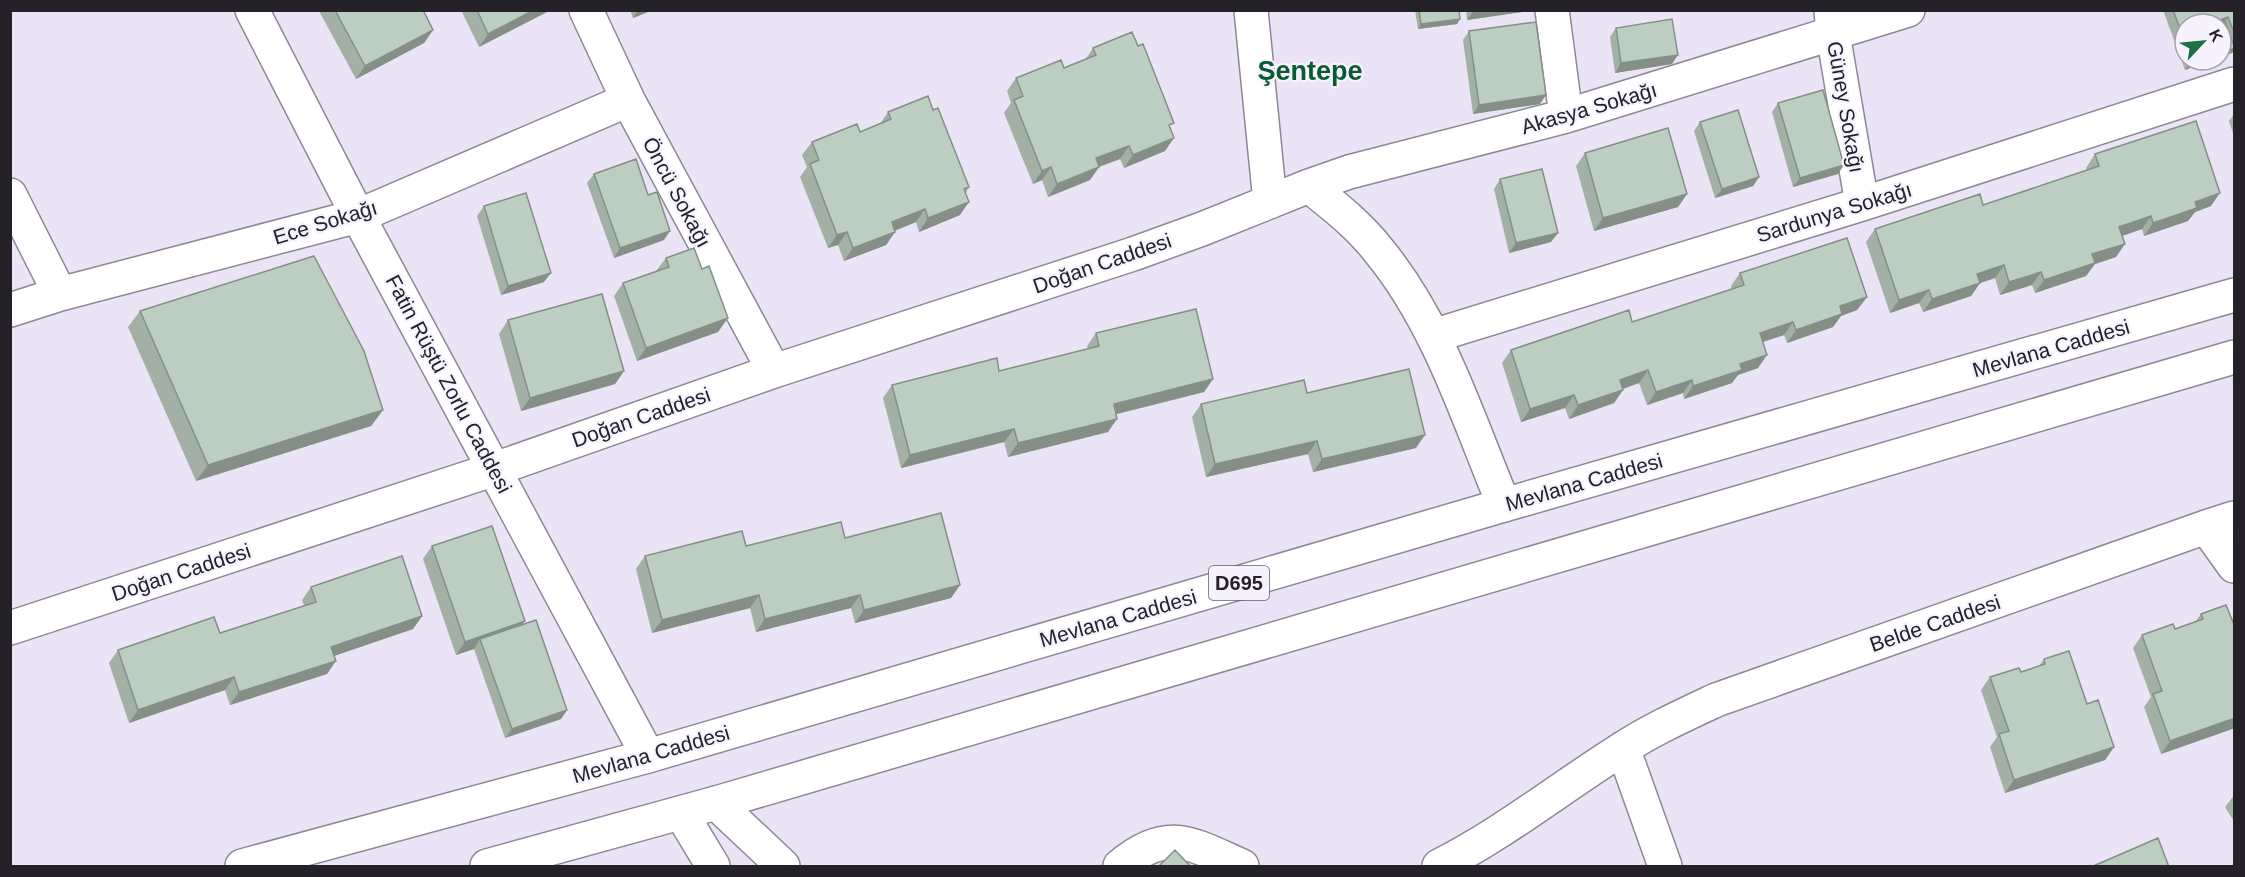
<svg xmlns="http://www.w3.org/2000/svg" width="2245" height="877" viewBox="0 0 2245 877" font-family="Arial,sans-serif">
<rect width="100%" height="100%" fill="#eae4f6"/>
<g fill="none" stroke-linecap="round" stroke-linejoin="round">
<defs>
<path id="minor" d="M252,10L358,216L648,756
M586,10L628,100L774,371
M1251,10L1270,202
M1552,10L1566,116
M1831,10L1833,34L1862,204
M1309,186C1334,206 1359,225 1379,251C1439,324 1468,419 1504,505
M10,195L60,294
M10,310L60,294L358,216L628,100
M1433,336L1862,204L2234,84
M2206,527L2234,518
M10,628L495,469L774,371L1133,254L1202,229L1309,186L1349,172L1566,116L1908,10
M1623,748L1665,866
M716,803L783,866
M681,813L713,866
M1120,866C1168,826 1192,844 1242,866
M1439,866C1504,833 1560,788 1622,749C1651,730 1684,715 1716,700L2206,527L2234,566"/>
<path id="major" d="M242,866L648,756L1504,505L2234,295
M487,866L716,803L2234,357"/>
</defs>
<use href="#minor" stroke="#8d8898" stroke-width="36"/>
<use href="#major" stroke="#8d8898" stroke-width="36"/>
<use href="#minor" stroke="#fff" stroke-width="33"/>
<use href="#major" stroke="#fff" stroke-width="33"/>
</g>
<path fill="#a2b0a6" d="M423,10L433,30L424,43L356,79L319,11Z
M461,10H551L479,47Z
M630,10H653L633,18Z
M1415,10H1459L1460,19L1457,24L1418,29Z
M1466,10H1523L1522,12L1467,20Z
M2163,10H2235V50L2232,53L2185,24V60H2211L2185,70Z
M1616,28L1672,64L1615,73L1610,37Z
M1469,31L1540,104L1473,114L1463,40Z
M1093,48L1170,129L1165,151L1124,168L1120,159L1099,167L1090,180L1048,197L1042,180L1033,184L1004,113L1011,103L1007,91L1016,78L1064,68L1085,60Z
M1778,103L1838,174L1793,187L1772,112Z
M933,110L969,187L966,193L960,215L919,232L916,222L895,231V232L886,245L844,261L838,245L828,248L800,177L807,167L802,155L812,142L860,132L880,124L888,112Z
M2235,113V139L2229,121Z
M1700,122L1759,177L1753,186L1715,198L1694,131Z
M1585,153L1687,194L1678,207L1594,231L1576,166Z
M2095,154L2211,206L2195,212L2188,221L2144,236L2142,229L2122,236L2116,257L2095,264L2086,276L2035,293L2032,285L2000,295L1995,278L1980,283L1971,296L1923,312L1919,303L1890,313L1866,242L1875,229L1983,205L2087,170L2086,168Z
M594,174L664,240L614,258L587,183Z
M1500,179L1551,242L1509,253L1494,189Z
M484,206L544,282L501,295L477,216Z
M666,258L718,332L637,361L614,296L623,283L656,271Z
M1740,273L1867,297L1857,310L1841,316L1833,327L1787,343L1784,335L1763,342L1758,368L1738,375L1732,383L1684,399L1683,393L1647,405L1639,383L1623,389V390L1614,403L1569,419L1565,408L1521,422L1502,363L1511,350L1632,322L1732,289L1731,286Z
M140,311L383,410L371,426L196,481L128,327Z
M508,320L624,371L615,384L521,411L499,334Z
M1096,333L1213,379L1204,392L1116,414L1108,432L1008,457L1004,442L901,468L883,398L892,385L999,371L1088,349L1087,346Z
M1307,393L1416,448L1313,472L1308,454L1206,477L1192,417L1201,404Z
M845,538L960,585L951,598L855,623L851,608L756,632L750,608L652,633L636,569L645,556L746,546Z
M432,546L523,625L567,710L561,719L505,738L474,649L456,655L423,559Z
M311,587L422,616L413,629L334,656L327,674L230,705L225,690L129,723L109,663L118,650L220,633L304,606L302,600Z
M2201,614L2235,728L2161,754L2144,707L2151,697L2133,648L2142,635L2175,629L2195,622Z
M2044,659L2087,704L2114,747L2105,760L2005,793L1990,747L1997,737L1981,690L1990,677L2021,672L2039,666Z
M2235,794V823L2225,807Z"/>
<path fill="#849087" d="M534,10H551L479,47L488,34Z
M638,10H653L633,18Z
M1474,10H1523L1522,12L1467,20Z
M2228,17L2221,26V24H2209Z
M1460,19L1457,24L1418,29L1421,24Z
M433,30L424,43L356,79L365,66Z
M2185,33V40L2179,38L2182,34Z
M2235,46V50L2232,53L2221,57V53L2232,49Z
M1678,55L1672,64L1615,73L1621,63Z
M2202,60H2211L2185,70L2188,65Z
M1546,95L1540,104L1473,114L1479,105Z
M1174,138L1165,151L1124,168L1133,155Z
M1129,146L1120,159L1087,171L1096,158Z
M1844,165L1838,174L1793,187L1800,178Z
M1051,167L1042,180L1033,184L1042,171Z
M1099,167L1090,180L1048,197L1057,184Z
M1759,177L1753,186L1715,198L1722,189Z
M2220,193L2211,206L2195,212L2188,221L2144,236L2153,223L2195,202Z
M1687,194L1678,207L1594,231L1603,218Z
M969,202L960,215L919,232L928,218Z
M925,209L916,222L883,235L892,222Z
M2151,216L2142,229L2110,240L2119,227Z
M670,231L664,240L614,258L620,248Z
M847,232L838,245L828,248L837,235Z
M895,232L886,245L844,261L853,248Z
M1558,233L1551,242L1509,253L1516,243Z
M2125,244L2116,257L2095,264L2086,276L2035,293L2044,280L2092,254Z
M2004,265L1995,278L1968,287L1977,274Z
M2041,272L2032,285L2000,295L2009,282Z
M551,273L544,282L501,295L508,286Z
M1980,283L1971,296L1923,312L1932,299Z
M1929,290L1919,303L1890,313L1899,300Z
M1867,297L1857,310L1841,316L1833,327L1787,343L1796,330L1840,306Z
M728,318L718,332L637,361L646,348Z
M1793,322L1784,335L1751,346L1760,333Z
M1767,355L1758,368L1738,375L1732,383L1684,399L1693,386L1740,364Z
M1648,370L1639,383L1611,393L1620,380Z
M624,371L615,384L521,411L530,398Z
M1213,379L1204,392L1105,417L1114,404Z
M1692,380L1683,393L1647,405L1656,392Z
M1623,390L1614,403L1569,419L1578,405Z
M1574,395L1565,408L1521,422L1530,409Z
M383,410L371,426L196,481L208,465Z
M1117,419L1108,432L1008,457L1018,443Z
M1014,429L1004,442L901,468L910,455Z
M1425,435L1416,448L1313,472L1322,459Z
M1317,441L1308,454L1206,477L1215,464Z
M960,585L951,598L855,623L864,610Z
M759,595L750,608L652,633L662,620Z
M860,595L851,608L756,632L765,619Z
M422,616L413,629L322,660L331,647Z
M525,621L516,634L480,639L474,649L456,655L465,642Z
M336,661L327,674L230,705L239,692Z
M234,677L225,690L129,723L138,710Z
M567,710L561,719L505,738L512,729Z
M2235,718V728L2161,754L2170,741Z
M2114,747L2105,760L2005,793L2014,780Z"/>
<path fill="#bccdc1" stroke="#849087" stroke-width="1.5" d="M335,10H423L433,30L365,66Z
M477,10H534L488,34Z
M1419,10H1459L1460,19L1421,24Z
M2173,10H2235V35L2228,17L2209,24H2185V33L2182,34Z
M1672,19L1678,55L1621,63L1616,28Z
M1536,22L1546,95L1479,105L1469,31Z
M2225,22L2235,48L2221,53V24H2218Z
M1132,32L1138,46L1143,44L1174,123L1169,125L1174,138L1133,155L1129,146L1096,158L1099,167L1057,184L1051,167L1042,171L1014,100L1023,96L1016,78L1061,60L1064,68L1096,55L1093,48Z
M2185,36V56L2179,38Z
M2186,60H2202L2188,65Z
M1823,90L1844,165L1800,178L1778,103Z
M928,96L933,110L938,108L969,187L964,189L969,202L928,218L925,209L892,222L895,232L853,248L847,232L837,235L810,164L819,160L812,142L857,124L860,132L891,119L888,112Z
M1738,110L1759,177L1722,189L1700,122Z
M2196,121L2220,193L2195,202L2197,208L2153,223L2151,216L2119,227L2125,244L2092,254L2095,263L2044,280L2041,272L2009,282L2004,265L1977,274L1980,283L1932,299L1929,290L1899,300L1875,229L1980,194L1983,205L2099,166L2095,154Z
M1668,128L1687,194L1603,218L1585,153Z
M636,159L648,195L657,192L670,231L620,248L594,174Z
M1542,169L1558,233L1516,243L1500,179Z
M526,193L551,273L508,286L484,206Z
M1847,238L1867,297L1840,306L1842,314L1796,330L1793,322L1760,333L1767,355L1740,364L1742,370L1693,386L1692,380L1656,392L1648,370L1620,380L1623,390L1578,405L1574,395L1530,409L1511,350L1629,310L1632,322L1744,285L1740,273Z
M694,248L702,269L709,266L728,318L646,348L623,283L669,267L666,258Z
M314,256L364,351L383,410L208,465L140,311Z
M602,294L624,371L530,398L508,320Z
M1196,309L1213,379L1114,404L1117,419L1018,443L1014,429L910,455L892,385L997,358L999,371L1099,346L1096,333Z
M1409,369L1425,435L1322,459L1317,441L1215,464L1201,404L1304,380L1307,393Z
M941,513L960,585L864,610L860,595L765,619L759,595L662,620L645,556L742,531L746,546L841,522L845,538Z
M492,526L525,621L465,642L432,546Z
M402,556L422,616L331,647L336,661L239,692L234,677L138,710L118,650L214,617L220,633L316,602L311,587Z
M2226,605L2235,627V718L2170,741L2153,694L2162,691L2142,635L2173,624L2175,629L2203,619L2201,614Z
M536,620L567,710L512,729L480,639Z
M2069,651L2087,704L2098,700L2114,747L2014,780L1999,734L2009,731L1990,677L2019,668L2021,672L2045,664L2044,659Z
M2158,838L2169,867H2091Z
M1175,850L1191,867H1158Z"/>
<g text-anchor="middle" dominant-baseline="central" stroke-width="4.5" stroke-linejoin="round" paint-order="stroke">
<rect fill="#f7f3fe" stroke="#636068" stroke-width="1.5" x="1209" y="566" width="60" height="34" rx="4.5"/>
<g font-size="20" font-weight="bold" fill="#242128">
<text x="1239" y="583">D695</text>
</g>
<g font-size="21" fill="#242128" stroke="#f7f3fe">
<text transform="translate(1846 107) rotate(80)">Güney Sokağı</text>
<text transform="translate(1589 108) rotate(-16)">Akasya Sokağı</text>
<text transform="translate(677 192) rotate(62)">Öncü Sokağı</text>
<text transform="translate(1834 212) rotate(-17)">Sardunya Sokağı</text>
<text transform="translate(325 222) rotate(-17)">Ece Sokağı</text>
<text transform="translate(1102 263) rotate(-19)">Doğan Caddesi</text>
<text transform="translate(2051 348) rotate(-16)">Mevlana Caddesi</text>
<text transform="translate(449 384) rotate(62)">Fatin Rüştü Zorlu Caddesi</text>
<text transform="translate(641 417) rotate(-19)">Doğan Caddesi</text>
<text transform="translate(1584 482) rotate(-16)">Mevlana Caddesi</text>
<text transform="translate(181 572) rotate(-18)">Doğan Caddesi</text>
<text transform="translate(1118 618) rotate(-16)">Mevlana Caddesi</text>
<text transform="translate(1935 623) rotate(-19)">Belde Caddesi</text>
<text transform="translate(651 754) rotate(-16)">Mevlana Caddesi</text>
</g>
<g font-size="27" font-weight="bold" fill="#095b32" stroke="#f7f3fe">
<text x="1310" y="71">Şentepe</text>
</g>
</g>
<rect width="2245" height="877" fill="none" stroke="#242128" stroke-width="24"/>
<g transform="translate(2203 42) rotate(64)"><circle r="28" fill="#f7f3fe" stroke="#a39fa8" stroke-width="1.5"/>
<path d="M0-4.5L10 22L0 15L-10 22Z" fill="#1e7143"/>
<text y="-9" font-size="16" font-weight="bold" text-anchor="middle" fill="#242128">K</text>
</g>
</svg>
